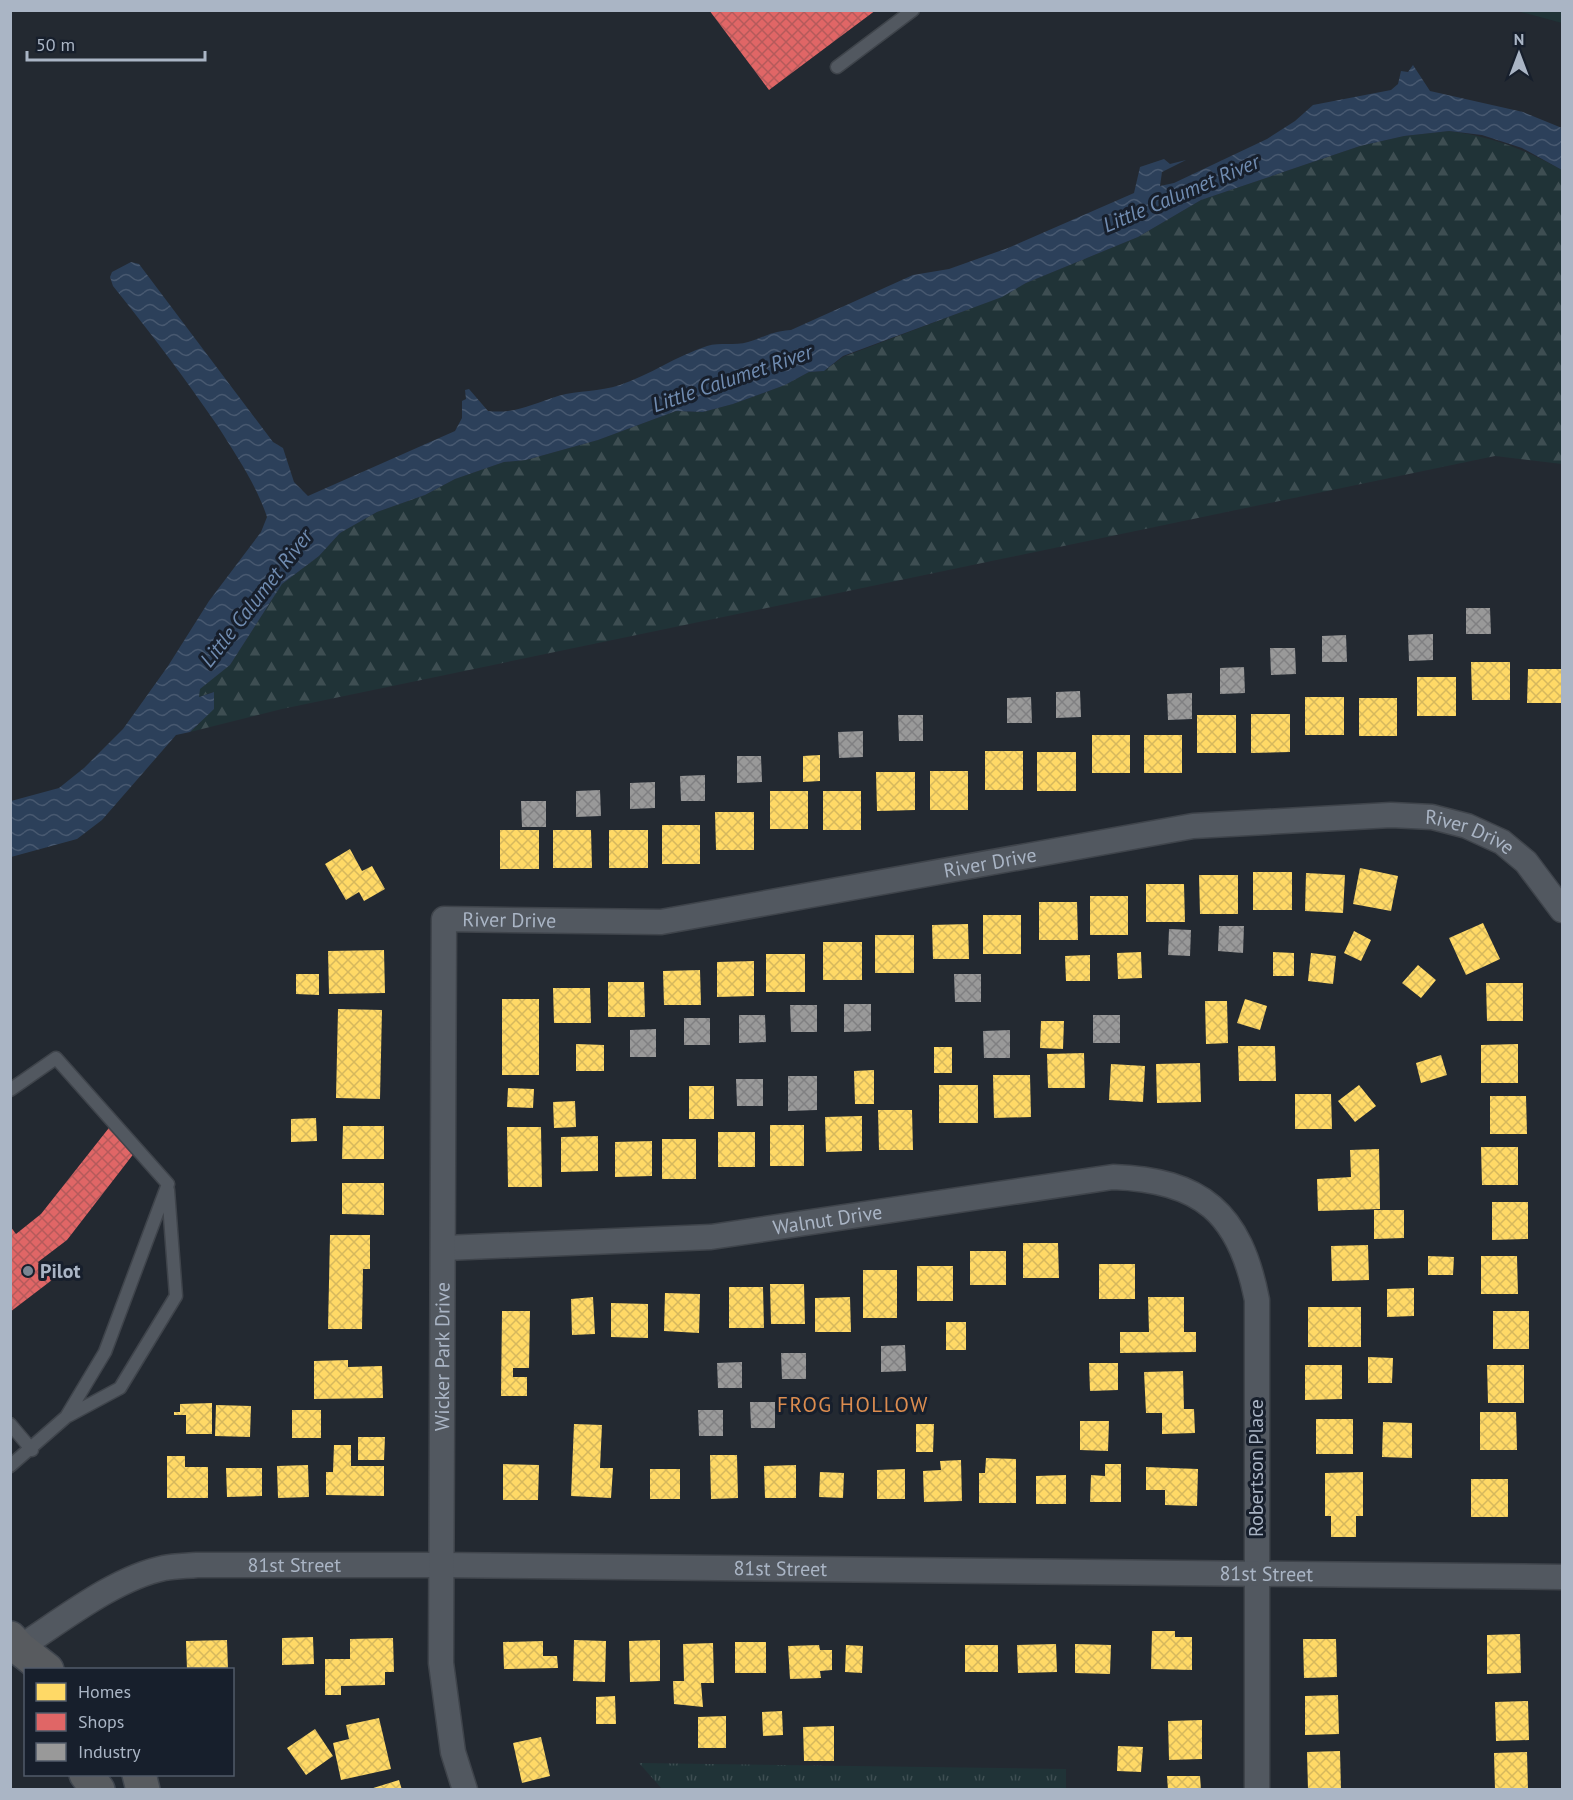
<svg xmlns="http://www.w3.org/2000/svg" width="1573" height="1800" viewBox="0 0 1573 1800" font-family="'PT Sans',sans-serif">
<defs>
<pattern id="forest-firs" width="22" height="20" patternUnits="userSpaceOnUse" patternTransform="scale(1.5)"><rect width="22" height="20" fill="#203337"/><path d="M5 1l3.5 6h-7zM16 11l3.5 6h-7z" fill="#3e4e52"/></pattern>
<pattern id="park-tufts" width="24" height="20" patternUnits="userSpaceOnUse" patternTransform="scale(1.5)"><rect width="24" height="20" fill="#203337"/><path d="M3 7l-1-3M5 7V3M7 7l1-3M15 17l-1-3M17 17v-4M19 17l1-3" fill="none" stroke="#3e4e52"/></pattern>
<pattern id="water-waves" width="16" height="10" patternUnits="userSpaceOnUse" patternTransform="scale(1.5)"><rect width="16" height="10" fill="#2c405a"/><path d="M0 5q4-4 8 0t8 0" fill="none" stroke="#485970"/></pattern>
<pattern id="homes-cross-hatch" width="8" height="8" patternUnits="userSpaceOnUse" patternTransform="scale(1.5)"><rect width="8" height="8" fill="#ffd966"/><path d="M0 0l8 8M0 8l8-8" fill="none" stroke="#d6b85d"/></pattern>
<pattern id="shops-cross-hatch" width="8" height="8" patternUnits="userSpaceOnUse" patternTransform="scale(1.5)"><rect width="8" height="8" fill="#e06666"/><path d="M0 0l8 8M0 8l8-8" fill="none" stroke="#b55a5b"/></pattern>
<pattern id="industry-cross-hatch" width="8" height="8" patternUnits="userSpaceOnUse" patternTransform="scale(1.5)"><rect width="8" height="8" fill="#999"/><path d="M0 0l8 8M0 8l8-8" fill="none" stroke="#808082"/></pattern>
</defs>
<rect width="100%" height="100%" fill="#232931"/>
<path fill="#203337" d="M1517,11H1562V23Z"/>
<path fill="url(#forest-firs)" d="M1449,131C1494,137 1523,149 1562,170V464L1495,456L282,709L190,732L200,723L213,692L199,697V689L230,665L282,584L319,556L340,533L377,512L425,495L455,479L504,462L526,460L598,440L676,411L703,412L733,404L785,385L809,372L824,371L843,357L1001,297L1026,283L1138,237L1201,200L1360,146L1404,136Z"/>
<path fill="url(#park-tufts)" d="M639,1763L1066,1769V1789H662Z"/>
<path fill="url(#water-waves)" d="M1413,65L1430,91L1523,112L1562,128V170L1522,148L1482,135L1449,131L1404,136L1360,146L1201,200L1138,237L1026,283L1002,297L843,356L824,371L809,372L785,385L733,404L703,412L676,411L598,440L526,460L504,462L455,479L425,495L377,512L340,533L319,556L282,584L230,665L200,689L199,697L214,692V709L190,732L176,735L102,820L77,839L11,857V801L59,788L84,768L123,729L168,666L209,601L261,532L267,517C256,484 236,455 217,425C184,377 150,332 113,286L110,277L112,272L131,262L139,264L273,442L283,448L294,482L308,496L455,431L462,418V401L466,399L465,390L469,389L488,411C515,414 533,404 558,396C579,390 599,392 620,385C650,375 676,356 707,346C720,342 735,346 748,342C766,337 768,332 791,330L913,275L949,269L1008,248L1134,193L1140,167L1164,159L1170,164L1186,160L1162,172L1160,186L1174,183L1267,139L1295,121L1313,105L1391,90L1398,84L1401,71L1408,72Z"/>
<path fill="url(#homes-cross-hatch)" d="M1471,662H1510V700H1472Z
M1528,669H1562V703H1527Z
M1417,677H1456V716H1417Z
M1305,697H1344V735H1305Z
M1359,698H1397V736H1359Z
M1251,714H1290V752L1251,753Z
M1197,715H1236V753H1197Z
M1092,735H1130V773H1092Z
M1144,735H1182V773H1144Z
M985,751H1023V790H985Z
M1037,752H1076V791H1037Z
M820,755V781L803,782V756Z
M930,771H968V810H930Z
M876,772H915V810L877,811Z
M770,791H808V829H770Z
M823,791H861V830H823Z
M715,812H754V850H716Z
M662,825H700V864H662Z
M500,830H539V869H500Z
M553,830H591L592,868H553Z
M609,830H648V868H609Z
M350,849L362,871L372,866L385,889L364,901L359,892L346,900L325,864Z
M1360,868L1398,876L1391,911L1353,904Z
M1253,872H1292V910H1253Z
M1306,873L1345,875L1343,913L1305,911Z
M1199,875H1238V914H1200Z
M1146,884H1184L1185,922H1146Z
M1090,896H1128V935H1090Z
M1039,902H1077L1078,940H1039Z
M983,915H1021V954H983Z
M1483,923L1500,959L1466,975L1449,938Z
M968,924L969,959H933L932,925Z
M1354,931L1371,940L1361,961L1344,953Z
M875,935H914V973H875Z
M823,942H862V980H823Z
M384,950L385,993L329,994L328,951Z
M1141,952L1142,978L1118,979L1117,953Z
M1273,952L1294,953V976H1273Z
M1311,953L1336,956L1333,984L1308,981Z
M766,954H805V992H766Z
M1090,955V981H1066L1065,956Z
M754,961V996L717,997V962Z
M1418,965L1436,980L1421,998L1402,983Z
M700,970L701,1005H664L663,971Z
M296,974H319V995L296,994Z
M608,982H644L645,1017H608Z
M1486,983H1523V1021H1487Z
M553,988H590L591,1023H554Z
M502,999H539V1075H502Z
M1245,999L1267,1006L1260,1030L1237,1023Z
M1205,1001H1227L1228,1043L1206,1044Z
M338,1009L382,1010L380,1099L336,1098Z
M1041,1021H1064L1063,1049L1040,1048Z
M576,1044L604,1045V1071H576Z
M1518,1044V1083H1481V1045Z
M1238,1046H1275L1276,1081H1239Z
M934,1047H952V1073H934Z
M1084,1053L1085,1088H1048L1047,1054Z
M1441,1055L1447,1075L1421,1083L1416,1063Z
M1200,1063L1201,1102L1157,1103L1156,1064Z
M1111,1064L1145,1066L1143,1102L1109,1100Z
M874,1070V1104H855L854,1071Z
M993,1075H1030L1031,1117L994,1118Z
M939,1085H978V1123H939Z
M1359,1085L1376,1106L1355,1122L1338,1101Z
M689,1086H714V1119H689Z
M508,1088L534,1089L533,1108L507,1107Z
M1295,1094H1331L1332,1129H1295Z
M1490,1096H1526L1527,1134H1490Z
M575,1101L576,1127L554,1128L553,1102Z
M878,1110H912L913,1150H879Z
M862,1116V1151L826,1152L825,1117Z
M316,1118L317,1141L291,1142V1119Z
M770,1125H804V1166H770Z
M343,1126H384V1159H342Z
M507,1127H541L542,1187H508Z
M718,1132H755V1167H718Z
M598,1136V1171L561,1172V1137Z
M662,1139H696V1179H662Z
M652,1141V1176L615,1177V1142Z
M1481,1147H1518V1185H1482Z
M1379,1149L1380,1209L1318,1211L1317,1179L1351,1177L1350,1150Z
M342,1183H384V1215L342,1214Z
M1492,1202H1528V1239L1492,1240Z
M1374,1210H1404V1238L1374,1239Z
M330,1235H370V1269H363L362,1329H328Z
M1023,1243H1058L1059,1278H1023Z
M1368,1245L1369,1280L1332,1281L1331,1246Z
M970,1251H1006V1285H970Z
M1428,1256L1454,1257L1453,1275H1428Z
M1481,1256H1517L1518,1294H1481Z
M1099,1264H1135V1299H1099Z
M917,1266H953V1301H917Z
M863,1270H897V1318H863Z
M770,1284H804L805,1324H771Z
M729,1287H763L764,1328H729Z
M1414,1288V1316L1387,1317V1289Z
M665,1293L700,1294L699,1333L664,1331Z
M593,1297L595,1334L572,1335L571,1299Z
M850,1297L851,1332H815V1298Z
M1148,1297H1184V1332H1196V1352L1120,1353V1332H1149Z
M611,1303L648,1304V1338L611,1337Z
M1308,1307H1361V1347H1308Z
M502,1311H530L529,1368H513V1377H527V1396H501Z
M1493,1311H1529V1349H1493Z
M946,1322H966V1350H946Z
M1368,1357L1393,1358L1392,1383H1368Z
M348,1360V1367L382,1366L383,1398L314,1399V1361Z
M1089,1363H1118V1390L1090,1391Z
M1305,1365H1342V1399L1305,1400Z
M1487,1365H1524V1403H1488Z
M1183,1371L1184,1409H1194L1195,1433L1162,1434V1413H1146L1144,1372Z
M212,1403V1434H186V1415H174V1412H180V1404Z
M216,1405L251,1406L250,1437L215,1436Z
M292,1410H321V1438H292Z
M1480,1412H1516L1517,1450H1480Z
M1316,1419H1353V1454H1316Z
M1080,1421H1109L1108,1451L1080,1450Z
M1383,1422L1412,1423V1458L1382,1457Z
M574,1424L602,1425L600,1468H613L611,1498L571,1496Z
M916,1424H934L933,1452H916Z
M358,1437H385L384,1460H358Z
M334,1445H351V1466H384V1496L326,1495V1472H333Z
M710,1455H737L738,1498L711,1499Z
M167,1456H185V1467H208V1498H167Z
M986,1458L1016,1459V1503H979V1473H985Z
M961,1460L962,1501L924,1502L923,1471L941,1470L940,1461Z
M503,1464L539,1465L538,1500H503Z
M1105,1464H1121V1502H1090L1091,1475L1105,1476Z
M308,1465L309,1497L278,1498L277,1466Z
M796,1465V1498H765L764,1466Z
M1146,1467L1198,1469L1197,1506L1165,1505V1490H1146Z
M226,1468H262V1496L227,1497Z
M650,1469H680V1499H650Z
M905,1469V1499H877V1470Z
M820,1472L844,1473L843,1498L819,1497Z
M1363,1472V1516H1356V1537H1331V1516H1325V1473Z
M1066,1475V1504H1036V1476Z
M1471,1479H1508V1517H1471Z
M1152,1631H1175V1637H1192V1670L1151,1669Z
M1520,1634L1521,1673L1487,1674V1635Z
M313,1637L314,1664L282,1665V1638Z
M393,1638L394,1672H385V1685L341,1686V1695H325V1659H350V1639Z
M1303,1639H1336L1337,1677L1304,1678Z
M227,1640L228,1670H187L186,1641Z
M574,1640L606,1641L605,1682L573,1681Z
M660,1640V1681L630,1682L629,1641Z
M543,1641V1656H557L558,1668L504,1669L503,1642Z
M735,1642H766V1673H735Z
M713,1643L714,1683H701L703,1707L674,1704L673,1681H684L683,1644Z
M1056,1644L1057,1672L1018,1673L1017,1645Z
M1075,1644L1111,1645L1110,1674L1075,1673Z
M819,1645L820,1650H832V1670L820,1671L821,1678L790,1679L788,1646Z
M846,1645L863,1646L862,1673L845,1672Z
M965,1645H998V1672H965Z
M1338,1695L1339,1734L1305,1735V1696Z
M615,1696L616,1724H596V1697Z
M1528,1701L1529,1740L1496,1741L1495,1702Z
M782,1711L783,1735L763,1736L762,1712Z
M726,1716V1748H698V1717Z
M379,1718L391,1769L341,1780L333,1743L349,1739L346,1725Z
M1202,1720V1759L1169,1760L1168,1721Z
M834,1726V1761H804L803,1727Z
M315,1729L333,1756L306,1775L287,1748Z
M541,1737L550,1776L522,1783L513,1743Z
M1118,1746L1143,1747L1141,1772L1117,1771Z
M1340,1751L1341,1790H1308L1307,1752Z
M1527,1752L1528,1790H1495L1494,1753Z
M1167,1776H1200L1201,1790H1168Z
M399,1780L402,1790H370V1789Z"/>
<path fill="url(#shops-cross-hatch)" d="M709,10H876L769,90Z
M112,1124L135,1152L67,1240L38,1262L52,1280L10,1312V1226L16,1234L41,1214Z"/>
<path fill="url(#industry-cross-hatch)" d="M1466,608H1490L1491,634H1466Z
M1433,634V660L1409,661L1408,635Z
M1346,635L1347,662H1322V636Z
M1270,648H1295L1296,674L1271,675Z
M1244,667L1245,693L1220,694V668Z
M1080,691L1081,717L1056,718V692Z
M1192,693V719L1168,720L1167,694Z
M1031,697L1032,723H1007V698Z
M898,715H923V741H899Z
M863,731V757L839,758L838,732Z
M737,756H761L762,782L737,783Z
M705,775V801H681L680,776Z
M655,782V808L630,809V783Z
M600,790L601,816L576,817V791Z
M521,801H546V827H522Z
M1219,926H1244L1243,953L1218,951Z
M1169,929L1191,930L1190,956L1168,955Z
M954,974H981V1002H955Z
M844,1004H871V1031L844,1032Z
M790,1005H817V1032H791Z
M739,1015H765L766,1042L739,1043Z
M1093,1015H1120V1043H1093Z
M684,1018H710V1045H684Z
M656,1029V1057H630V1030Z
M1010,1030V1058H984L983,1031Z
M788,1076H817V1110L788,1111Z
M736,1079H763V1106H737Z
M905,1345L906,1371L881,1372V1346Z
M781,1353H806V1379H782Z
M742,1362V1388H718L717,1363Z
M750,1402H775V1428H751Z
M698,1410H723V1436H699Z"/>
<g fill="none" stroke-linecap="round" stroke-linejoin="round">
<defs>
<path id="lane" d="M837,67L913,10
M10,1090L56,1058L168,1184L105,1352L66,1417L10,1466
M68,1416L120,1388L176,1296L168,1190
M10,1424L32,1450"/>
<g id="street">
<path id="s1" d="M445,1248L711,1237L1113,1177C1202,1180 1240,1213 1257,1300V1790"/>
<path id="s2" d="M19,1648C61,1621 115,1578 164,1568C175,1566 186,1566 197,1565H442L1562,1577"/>
<path id="s3" d="M465,1790L453,1752L441,1663L444,919L661,922L1193,826L1391,815L1432,817L1467,826L1502,842L1526,862L1562,910"/>
</g>
<path id="highway" d="M10,1638L19,1648L47,1670
M86,1774L98,1790
M139,1774L143,1790"/>
</defs>
<use href="#lane" stroke="#3f444b" stroke-width="15"/>
<use href="#street" stroke="#3f444b" stroke-width="27"/>
<use href="#highway" stroke="#3f454e" stroke-width="36"/>
<use href="#lane" stroke="#525860" stroke-width="12"/>
<use href="#street" stroke="#525860" stroke-width="24"/>
<use href="#highway" stroke="#585b5f" stroke-width="33"/>
</g>
<circle fill="#7b8491" stroke="#171f2c" stroke-width="2" cx="28" cy="1271" r="6"/>
<g text-anchor="middle" dominant-baseline="central" stroke-width="6" stroke-linejoin="round" paint-order="stroke">
<g font-size="20" fill="#aab5c5" stroke="#171f2c">
<text stroke="none"><textPath href="#s3" startOffset="1911">River Drive</textPath></text>
<text stroke="none"><textPath href="#s3" startOffset="1425">River Drive</textPath></text>
<text stroke="none"><textPath href="#s3" startOffset="939">River Drive</textPath></text>
<text stroke="none"><textPath href="#s1" startOffset="384">Walnut Drive</textPath></text>
<text stroke="none"><textPath href="#s3" startOffset="436">Wicker Park Drive</textPath></text>
<text transform="translate(1256 1468) rotate(-90)">Robertson Place</text>
<text stroke="none"><textPath href="#s2" startOffset="297">81st Street</textPath></text>
<text stroke="none"><textPath href="#s2" startOffset="783">81st Street</textPath></text>
<text stroke="none"><textPath href="#s2" startOffset="1269">81st Street</textPath></text>
</g>
<g font-size="20" font-weight="bold" fill="#aab5c5" stroke="#171f2c" text-anchor="start">
<text x="40" y="1271">Pilot</text>
</g>
<g font-size="21" font-style="italic" fill="#708cb1" stroke="#171f2c">
<text transform="translate(1181 193) rotate(-23)">Little Calumet River</text>
<text transform="translate(732 378) rotate(-19)">Little Calumet River</text>
<text transform="translate(256 598) rotate(-52)">Little Calumet River</text>
</g>
<g font-size="21" letter-spacing="1.5" fill="#db8c4f" stroke="#171f2c">
<text x="853" y="1404">FROG HOLLOW</text>
</g>
</g>
<rect width="1573" height="1800" fill="none" stroke="#aab5c5" stroke-width="24"/>
<rect x="24" y="1668" width="210" height="108" fill="#171f2c" stroke="#525b69" stroke-width="1.5"/>
<rect x="36" y="1683" width="30" height="18" fill="#ffd966" stroke="#525b69" stroke-width="1.5"/>
<text x="78" y="1698" font-size="18" fill="#aab5c5">Homes</text>
<rect x="36" y="1713" width="30" height="18" fill="#e06666" stroke="#525b69" stroke-width="1.5"/>
<text x="78" y="1728" font-size="18" fill="#aab5c5">Shops</text>
<rect x="36" y="1743" width="30" height="18" fill="#999999" stroke="#525b69" stroke-width="1.5"/>
<text x="78" y="1758" font-size="18" fill="#aab5c5">Industry</text>
<g transform="translate(1519 54)" stroke="#171f2c" stroke-width="4.5" paint-order="stroke">
<path d="M0-4.5L10 22L0 15L-10 22Z" fill="#aab5c5"/>
<text y="-9" font-size="16" font-weight="bold" text-anchor="middle" fill="#aab5c5">N</text>
</g>
<path d="M27 51v9h178v-9" fill="none" stroke="#aab5c5" stroke-width="3"/>
<text x="36" y="51" font-size="18" fill="#aab5c5" stroke="#171f2c" stroke-width="4.5" paint-order="stroke">50 m</text>
</svg>
